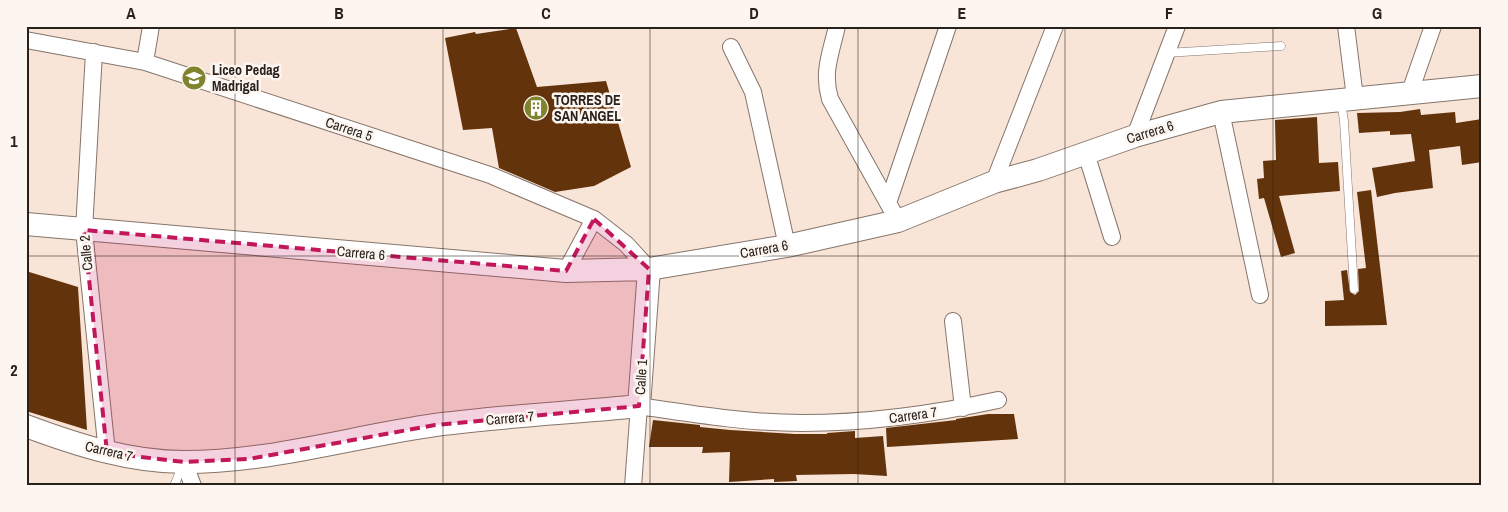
<svg xmlns="http://www.w3.org/2000/svg" width="1508" height="512" viewBox="0 0 1508 512" font-family="'Archivo Narrow',sans-serif">
<rect width="100%" height="100%" fill="#f9e5d8"/>
<path fill="#63330c" d="M516,28L537,87L606,81L631,167L594,186L555,192L499,168L492,128L463,130L445,38L475,32L476,34Z
M1420,109L1421,115L1455,112L1456,123L1482,119V162L1462,165L1460,146L1429,150L1433,188L1395,193L1377,197L1372,168L1415,161L1411,134L1390,135V131L1359,133L1357,113L1400,112Z
M1317,117L1319,163L1338,162L1340,191L1279,196L1295,253L1281,257L1264,198L1259,199L1257,179L1264,178L1263,161L1276,160L1275,120Z
M1371,190L1387,325L1325,326V301L1344,300L1341,271L1347,270L1350,292L1355,295L1359,291L1358,269L1366,268L1357,192Z
M26,271L78,287L87,430L26,411Z
M988,414H1014L1018,439L887,447L886,428L956,420V419Z
M653,420L700,425V427L730,430L795,434H827V433L855,431V438L883,436L887,476L854,474L796,475L797,481L774,482V479L729,482L730,452L702,453L703,447H649Z"/>
<g fill="none" stroke-linecap="round" stroke-linejoin="round">
<defs>
<path id="lane" d="M1166,53L1281,46
M1341,102L1344,121L1354,289
M174,486L183,464"/>
<path id="street" d="M837,26C831,53 822,72 830,99L898,221
M1346,26L1355,98
M26,40L145,62L490,175L594,219L626,244L649,269
M731,47L753,92L787,246
M94,52L84,230L107,453
M145,62L151,26
M1410,92L1433,26
M1221,112L1260,295
M1135,136L1177,26
M1086,153L1112,237
M994,182L1055,26
M888,203L948,26
M566,271L594,219
M953,321L963,408
M184,462L193,486
M633,486L639,406C693,414 747,423 802,423C868,423 934,414 998,400"/>
<path id="secondary" d="M26,224L566,271L649,269L787,246L898,221L994,182L1038,170L1135,136L1221,112L1482,86
M26,426C77,445 130,462 184,462C270,462 351,437 435,425C503,416 571,413 639,406L649,269"/>
</defs>
<use href="#lane" stroke="#86756a" stroke-width="9"/>
<use href="#street" stroke="#86756a" stroke-width="18"/>
<use href="#secondary" stroke="#86756a" stroke-width="24"/>
<use href="#lane" stroke="#fff" stroke-width="8"/>
<use href="#street" stroke="#fff" stroke-width="16"/>
<use href="#secondary" stroke="#fff" stroke-width="22"/>
</g>
<path fill="#c2185b" fill-opacity="0.2" stroke="#c2185b" stroke-width="4" stroke-dasharray="10 6" stroke-linejoin="round" d="M594,219L649,269L639,406L435,425L249,459L184,462L107,453L84,230L566,271Z"/>
<path fill="none" stroke="#28211c" stroke-width="1" stroke-opacity="0.55" d="M235,26V486M443,26V486M650,26V486M858,26V486M1065,26V486M1273,26V486M26,256H1482"/>
<defs>
<symbol id="school-disc" viewBox="-11 -11 22 22"><circle r="9.5" fill="#7f832e" stroke="#fdf5ef"/><path d="M0-5L7-2L0 1L-7-2ZM-4 1L0 2.5L4 1V4Q0 6-4 4Z" fill="#fff"/></symbol>
<symbol id="building-disc" viewBox="-11 -11 22 22"><circle r="9.5" fill="#7f832e" stroke="#fdf5ef"/><path d="M-4-6H4V6H1V3H-1V6H-4ZM-2.5-4.3h1.7v1.8h-1.7ZM.8-4.3h1.7v1.8H.8ZM-2.5-1h1.7V.8h-1.7ZM.8-1h1.7V.8H.8Z" fill="#fff"/></symbol>
</defs>
<g fill-rule="evenodd">
<use href="#school-disc" x="180" y="64" width="28" height="28"/>
<use href="#building-disc" x="522" y="94" width="28" height="28"/>
</g>
<g text-anchor="middle" dominant-baseline="central" stroke-width="5" stroke-linejoin="round" paint-order="stroke">
<g font-size="14" font-weight="bold" fill="#28211c" stroke="#fdf5ef" text-anchor="start">
<text x="212" y="70">Liceo Pedag<tspan x="212" dy="16">Madrigal</tspan></text>
<text x="554" y="100">TORRES DE<tspan x="554" dy="16">SAN ANGEL</tspan></text>
</g>
<g font-size="14" fill="#28211c" stroke="#fdf5ef">
<text transform="translate(349 129) rotate(18)">Carrera 5</text>
<text transform="translate(1150 132) rotate(-17)">Carrera 6</text>
<text transform="translate(764 249) rotate(-10)">Carrera 6</text>
<text transform="translate(86 253) rotate(-95)">Calle 2</text>
<text transform="translate(361 253) rotate(5)">Carrera 6</text>
<text transform="translate(641 377) rotate(-86)">Calle 1</text>
<text transform="translate(913 415) rotate(-8)">Carrera 7</text>
<text transform="translate(510 418) rotate(-5)">Carrera 7</text>
<text transform="translate(109 451) rotate(13)">Carrera 7</text>
</g>
</g>
<rect width="1508" height="512" fill="none" stroke="#fdf5ef" stroke-width="55"/>
<rect x="28" y="28" width="1452" height="456" fill="none" stroke="#28211c" stroke-width="2"/>
<g font-size="16" text-anchor="middle" font-weight="bold" fill="#28211c">
<text x="131" y="19">A</text>
<text x="339" y="19">B</text>
<text x="546" y="19">C</text>
<text x="754" y="19">D</text>
<text x="962" y="19">E</text>
<text x="1169" y="19">F</text>
<text x="1377" y="19">G</text>
<text x="14" y="147">1</text>
<text x="14" y="376">2</text>
</g>
</svg>
